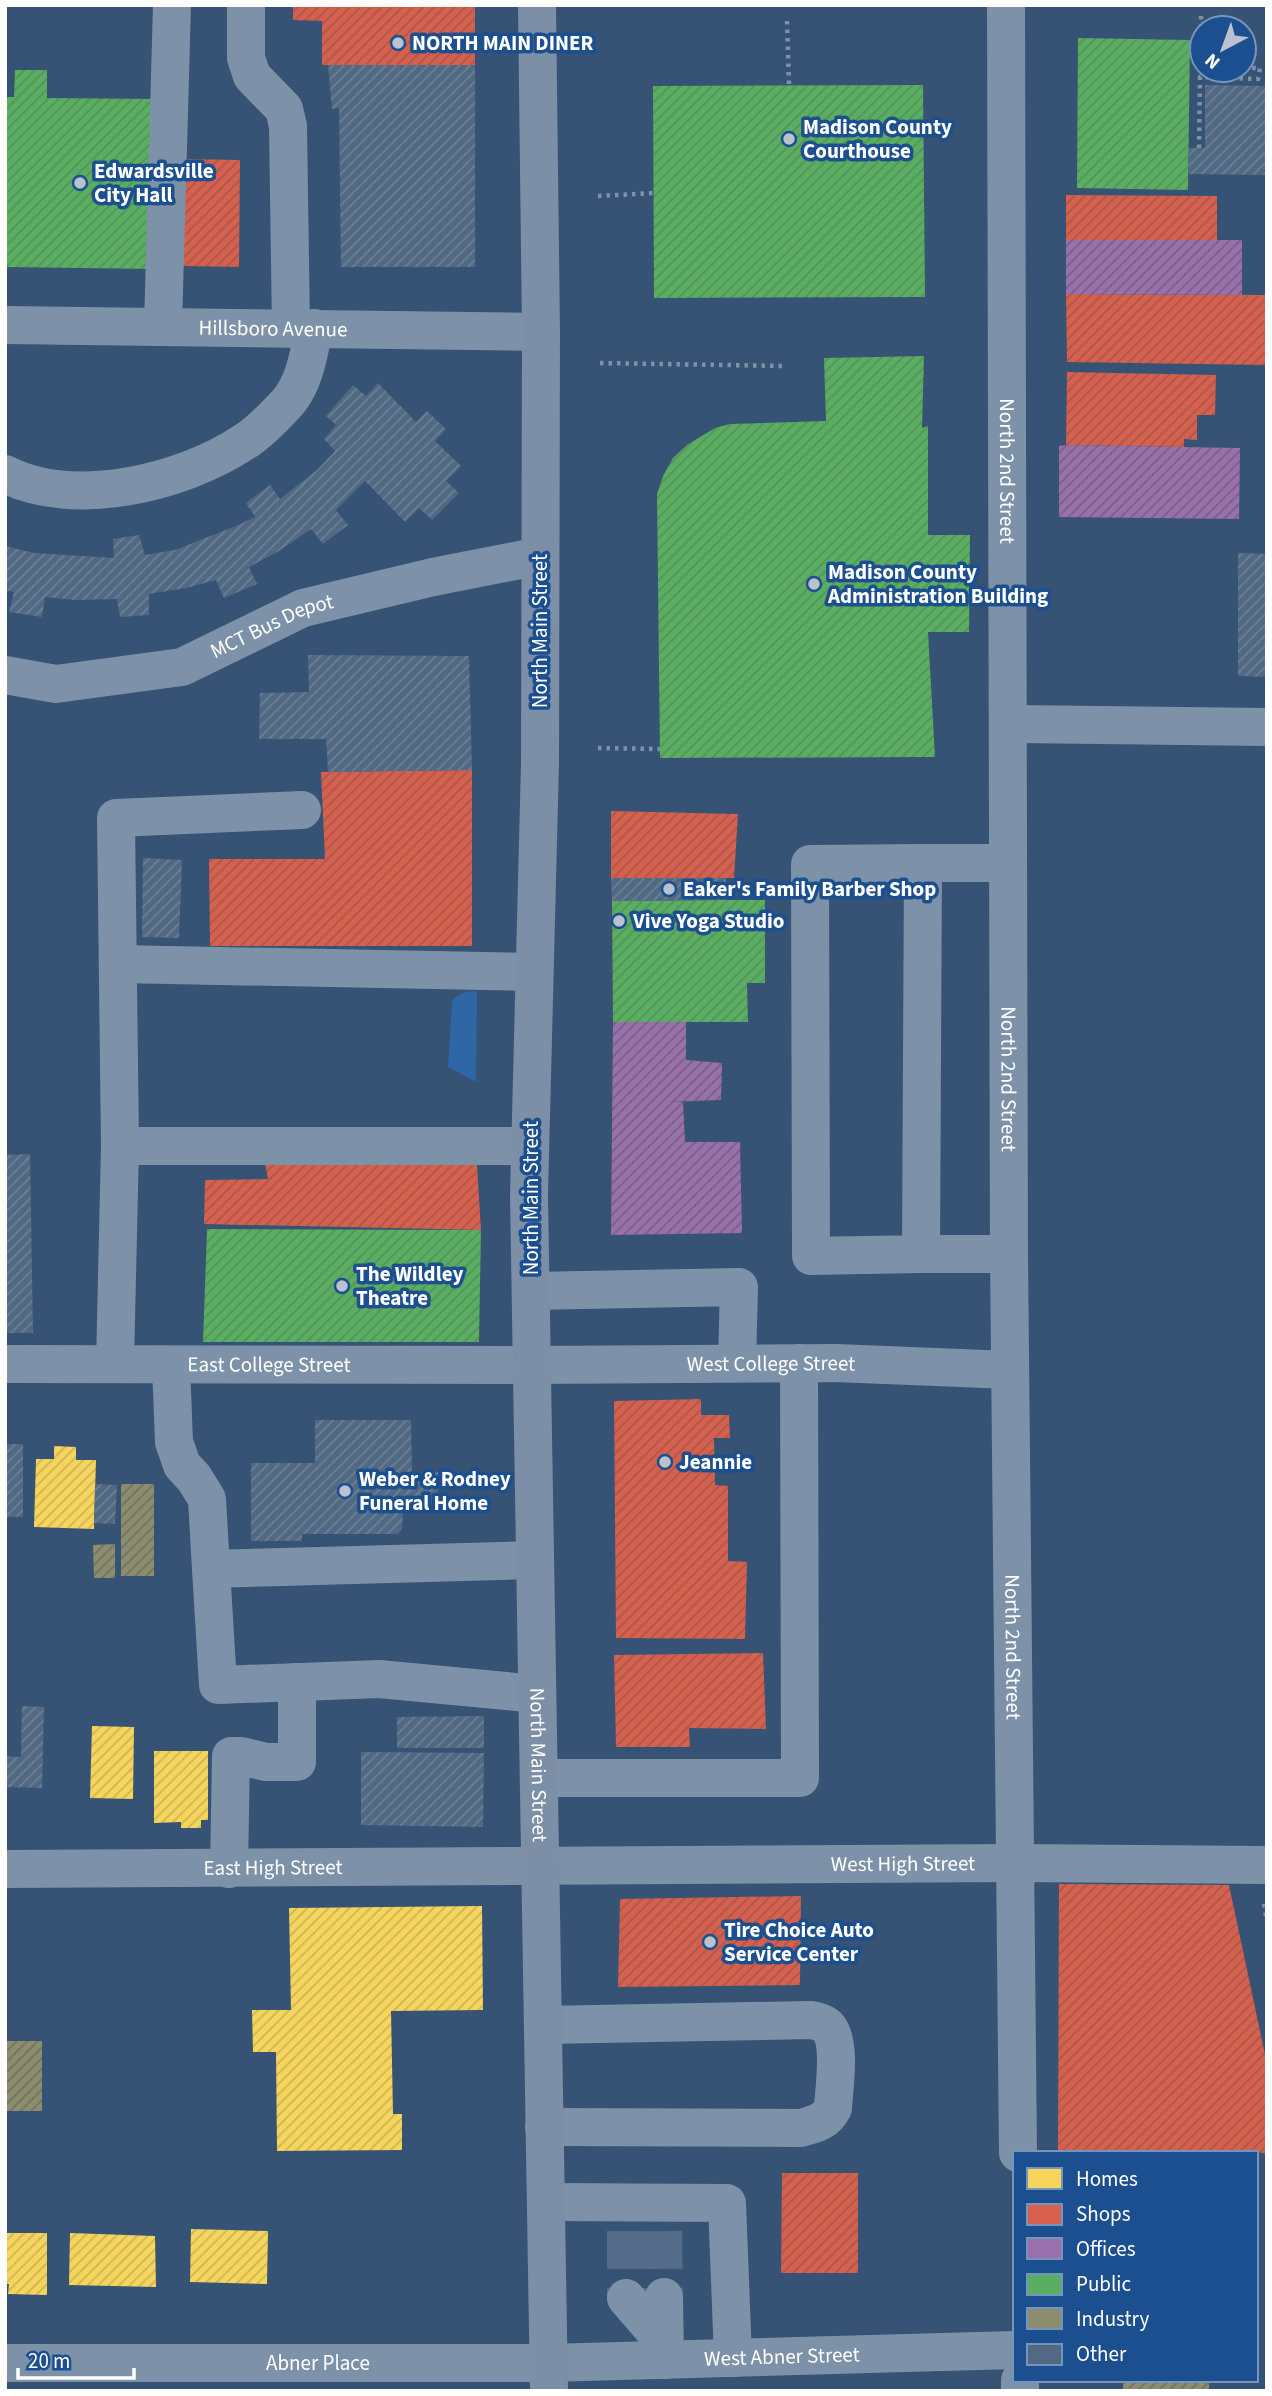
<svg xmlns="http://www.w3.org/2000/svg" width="1272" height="2396" viewBox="0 0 1272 2396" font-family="'Source Sans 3',sans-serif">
<defs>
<pattern id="homes-hatch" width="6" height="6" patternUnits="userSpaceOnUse" patternTransform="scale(1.75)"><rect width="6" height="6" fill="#f6d55c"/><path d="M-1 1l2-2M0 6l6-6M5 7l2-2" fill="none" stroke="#ccb358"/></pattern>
<pattern id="shops-hatch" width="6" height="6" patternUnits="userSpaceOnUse" patternTransform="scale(1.75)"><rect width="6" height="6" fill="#d6604d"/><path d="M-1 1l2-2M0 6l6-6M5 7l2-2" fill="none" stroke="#a6594d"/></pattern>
<pattern id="offices-hatch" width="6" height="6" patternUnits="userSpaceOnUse" patternTransform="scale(1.75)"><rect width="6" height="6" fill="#9970ab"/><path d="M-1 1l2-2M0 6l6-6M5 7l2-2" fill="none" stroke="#766080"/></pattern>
<pattern id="public-hatch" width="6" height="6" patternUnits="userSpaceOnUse" patternTransform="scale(1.75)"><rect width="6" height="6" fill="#5aae61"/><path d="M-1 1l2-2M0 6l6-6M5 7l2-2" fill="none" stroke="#56915b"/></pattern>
<pattern id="industry-hatch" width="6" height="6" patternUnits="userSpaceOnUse" patternTransform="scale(1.75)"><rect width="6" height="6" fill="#8c8c6e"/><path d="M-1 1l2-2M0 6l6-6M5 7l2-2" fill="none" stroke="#727260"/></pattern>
<pattern id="building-hatch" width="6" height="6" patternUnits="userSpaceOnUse" patternTransform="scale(1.75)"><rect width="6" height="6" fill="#526984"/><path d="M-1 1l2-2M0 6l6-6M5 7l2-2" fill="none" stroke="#6c8096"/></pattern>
</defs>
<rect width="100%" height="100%" fill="#365274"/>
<path fill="#2f66a5" d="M477,991V992L476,1082L448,1067L452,1001C459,992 467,992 477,991Z"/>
<path fill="url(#homes-hatch)" d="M54,1446L76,1447V1460H96L94,1529L34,1527L36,1459H54Z
M92,1726L134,1727L133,1799L90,1798Z
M154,1751H208V1820H201V1828H181V1822L154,1823Z
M482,1906L483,2010L391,2011L393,2114H402V2150L277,2151L276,2052H253L252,2010H291L289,1908Z
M191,2229L268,2231L267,2284L190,2282Z
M5,2233H47V2295L8,2294L9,2284H5Z
M70,2233L155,2236L156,2287L69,2285Z"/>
<path fill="url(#shops-hatch)" d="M293,5H475V65H322V21L293,20Z
M184,159L240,160L239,267L182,266Z
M1066,195L1217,196V241L1066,240Z
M1066,294L1267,295V365L1067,362Z
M1067,372L1216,375L1215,415H1197V440L1184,439V447L1066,445Z
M472,770V946H210L209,859H325L321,772Z
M611,811L738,814L734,878H611Z
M265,1163L477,1165L481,1230L204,1224L205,1180L268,1179Z
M701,1399V1415H729L730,1438H714L715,1485L728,1486V1561L747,1562L745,1639L616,1638L614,1401Z
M763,1653L766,1729L689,1728L690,1747H616L614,1655Z
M1059,1884L1229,1885L1267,2064L1265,2153L1172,2151L1058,2153Z
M801,1896L800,1985L618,1987L620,1899Z
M782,2173H858V2273H781Z"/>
<path fill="url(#offices-hatch)" d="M1066,240H1242V295L1066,294Z
M1066,445L1240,448L1239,519L1059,517V446Z
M613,1022H686V1060L722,1063L721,1100L667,1102H683L685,1142H740L742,1233L611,1235Z"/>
<path fill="url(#public-hatch)" d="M1078,38L1190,40L1188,190L1077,188Z
M15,70H47V98L156,99L155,269L5,267V97H14Z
M923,85L925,297L654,298L653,86Z
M924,356L922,428L928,426V535H970L969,632H928L935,757L660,758L657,494L663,476L673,458L687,445L715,428L730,424L826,421L824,358Z
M726,900H765V983H747L748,1022H613L612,901Z
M207,1229L481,1230L479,1342H203Z"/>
<path fill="url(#industry-hatch)" d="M121,1484H154V1576H121Z
M115,1544V1578H94L93,1545Z
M5,2041H42V2111H5Z
M1123,2380H1209V2391H1123Z"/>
<path fill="url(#building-hatch)" d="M328,65H475V267H341L339,108L332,109Z
M1205,85L1267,86V175L1188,174L1189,148H1205Z
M378,383L416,422L427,411L446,429L435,441L461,466L446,481L459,493L432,520L419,508L405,522L365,481L336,510L348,525L323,544L311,529L279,551L249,567L257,584L224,598L216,580L186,588L149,594V615L120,617L117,599L75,600L45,597L42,617L9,612L14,592L5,590V546L34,553L114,558L113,539L139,535L145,555L175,550L236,526L255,517L246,503L270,485L280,499L317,470L335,451L324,439L336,425L326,416L353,385L366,396Z
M1238,553L1267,554V677L1238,676Z
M308,655L469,656L472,770L328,772L326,739H259L260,693L309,692Z
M143,858L182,860L179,938L142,937Z
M611,878H726V900L612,901Z
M30,1154L33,1333H5V1155Z
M315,1420H411L412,1472H438V1511H403L402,1529L397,1534H302V1541H251V1463H315Z
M5,1444H23V1517H5Z
M95,1484L117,1485L115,1524L94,1523Z
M22,1706L44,1707L42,1788L5,1787V1756L21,1757Z
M484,1716V1748H397V1717Z
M361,1752L484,1753L483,1827L361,1825Z"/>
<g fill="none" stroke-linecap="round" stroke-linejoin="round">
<path stroke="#546c89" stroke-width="38" stroke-dasharray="38 19" stroke-linecap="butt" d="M626,2231V2298
M663,2231L664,2297"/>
<path stroke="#7d92a8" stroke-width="4.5" stroke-dasharray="3.5 5" stroke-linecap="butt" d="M1201,16L1202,67
M787,21L789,86
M1199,148L1200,77L1258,79L1260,68H1244
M598,196L654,193
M600,363L785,366
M598,748L660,749
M1264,1904L1267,1922"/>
<g stroke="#7d92a8" stroke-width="38">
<path d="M246,5V58L252,76L284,109L288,126L291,328"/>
<path id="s1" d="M1006,5L1009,1254L1018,2153"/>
<path id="s2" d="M5,325L541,332"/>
<path d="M163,326L172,5"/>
<path d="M5,474C74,509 182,483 244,442C258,434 277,414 288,402C305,382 309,353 314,328"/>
<path id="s3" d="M5,675L56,684L182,667L303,608L433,577L540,556"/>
<path d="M1008,724L1267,727"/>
<path d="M923,863H1008"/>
<path d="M118,964L534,972"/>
<path d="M120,1146H530"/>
<path d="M921,1254L811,1256L810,864L923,863L921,1254H1009"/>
<path d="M531,1291L739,1287L737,1363"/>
<path id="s4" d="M5,1364L532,1365L836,1363L1010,1370"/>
<path d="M115,1364L120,1146L116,818L302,810"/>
<path d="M171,1365L174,1442L182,1465L194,1478L207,1499L211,1569"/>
<path d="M535,1560L211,1569L218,1685L379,1679L537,1694"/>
<path d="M539,1778H800L799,1363"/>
<path id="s5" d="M5,1869L1015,1863L1267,1865"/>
<path d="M229,1869L231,1756H241L266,1762H297V1682"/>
<path d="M543,2025L811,2020C817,2021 822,2022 827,2026C842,2041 834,2088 833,2108C826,2122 815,2124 801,2128L544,2127"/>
<path d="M546,2202L727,2203L733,2358"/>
<path d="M664,2297L665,2360"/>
<path d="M626,2298L664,2342"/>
<path id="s6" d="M5,2363H548L1015,2350"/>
<path d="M1020,2380V2391"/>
</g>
<path stroke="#7d8ea7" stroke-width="38" id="s7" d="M537,5L541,332L540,763L529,1195L549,2391"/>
</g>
<g fill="#b9c2ce" stroke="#1b4f8f" stroke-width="2.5">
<circle cx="398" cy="43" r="7"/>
<circle cx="789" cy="139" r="7"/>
<circle cx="80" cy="183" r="7"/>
<circle cx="814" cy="584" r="7"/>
<circle cx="669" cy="889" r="7"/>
<circle cx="619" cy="921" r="7"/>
<circle cx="342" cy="1286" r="7"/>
<circle cx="665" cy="1462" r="7"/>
<circle cx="345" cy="1491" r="7"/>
<circle cx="710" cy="1942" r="7"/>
</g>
<g text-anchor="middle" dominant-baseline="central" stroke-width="7" stroke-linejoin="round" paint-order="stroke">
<g font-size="21" font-weight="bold" fill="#fff" stroke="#1b4f8f" text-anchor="start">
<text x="412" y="43">NORTH MAIN DINER</text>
<text x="803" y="127">Madison County<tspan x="803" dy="24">Courthouse</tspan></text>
<text x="94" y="171">Edwardsville<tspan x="94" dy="24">City Hall</tspan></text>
<text x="828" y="572">Madison County<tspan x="828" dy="24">Administration Building</tspan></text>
<text x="683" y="889">Eaker's Family Barber Shop</text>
<text x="633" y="921">Vive Yoga Studio</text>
<text x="356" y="1274">The Wildley<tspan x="356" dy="24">Theatre</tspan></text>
<text x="679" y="1462">Jeannie</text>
<text x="359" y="1479">Weber &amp; Rodney<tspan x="359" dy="24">Funeral Home</tspan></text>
<text x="724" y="1930">Tire Choice Auto<tspan x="724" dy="24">Service Center</tspan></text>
</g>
<g font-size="21" fill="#fff" stroke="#1b4f8f">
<text stroke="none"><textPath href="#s2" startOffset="268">Hillsboro Avenue</textPath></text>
<text stroke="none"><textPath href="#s1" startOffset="466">North 2nd Street</textPath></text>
<text stroke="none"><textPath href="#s3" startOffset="278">MCT Bus Depot</textPath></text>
<text transform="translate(540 631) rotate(-90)">North Main Street</text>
<text stroke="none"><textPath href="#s1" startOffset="1074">North 2nd Street</textPath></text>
<text transform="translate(531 1198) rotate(-90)">North Main Street</text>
<text stroke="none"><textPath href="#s4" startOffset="766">West College Street</textPath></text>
<text stroke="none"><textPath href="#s4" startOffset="264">East College Street</textPath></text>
<text stroke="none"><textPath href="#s1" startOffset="1642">North 2nd Street</textPath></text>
<text stroke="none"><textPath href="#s7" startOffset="1760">North Main Street</textPath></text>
<text stroke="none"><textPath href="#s5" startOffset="898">West High Street</textPath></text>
<text stroke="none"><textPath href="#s5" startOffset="268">East High Street</textPath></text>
<text stroke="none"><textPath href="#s6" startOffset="777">West Abner Street</textPath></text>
<text stroke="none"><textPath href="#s6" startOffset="313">Abner Place</textPath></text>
</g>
</g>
<rect width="1272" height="2396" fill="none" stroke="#ffffff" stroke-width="14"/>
<rect x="1013" y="2151" width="245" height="231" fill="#1b4f8f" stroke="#7695bc" stroke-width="2"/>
<rect x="1027" y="2168" width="35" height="21" fill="#f6d55c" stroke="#7695bc" stroke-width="2"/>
<text x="1076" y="2186" font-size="21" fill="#ffffff">Homes</text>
<rect x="1027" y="2204" width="35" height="21" fill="#d6604d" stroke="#7695bc" stroke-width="2"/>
<text x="1076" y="2221" font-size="21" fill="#ffffff">Shops</text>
<rect x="1027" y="2238" width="35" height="21" fill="#9970ab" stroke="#7695bc" stroke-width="2"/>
<text x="1076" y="2256" font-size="21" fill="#ffffff">Offices</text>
<rect x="1027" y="2274" width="35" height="21" fill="#5aae61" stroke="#7695bc" stroke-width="2"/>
<text x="1076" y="2291" font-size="21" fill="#ffffff">Public</text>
<rect x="1027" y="2308" width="35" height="21" fill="#8c8c6e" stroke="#7695bc" stroke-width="2"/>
<text x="1076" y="2326" font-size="21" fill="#ffffff">Industry</text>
<rect x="1027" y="2344" width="35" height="21" fill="#526984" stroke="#7695bc" stroke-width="2"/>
<text x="1076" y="2361" font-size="21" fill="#ffffff">Other</text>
<g transform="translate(1223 49) rotate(221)"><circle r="33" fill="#1b4f8f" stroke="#7695bc" stroke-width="2"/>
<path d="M0-5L12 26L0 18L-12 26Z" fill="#b9c2ce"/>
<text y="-10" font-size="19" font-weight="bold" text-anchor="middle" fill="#ffffff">N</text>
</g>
<path d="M18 2368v10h116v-10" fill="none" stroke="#ffffff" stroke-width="3.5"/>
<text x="28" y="2368" font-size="21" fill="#ffffff" stroke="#1b4f8f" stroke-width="5" paint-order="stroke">20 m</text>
</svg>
